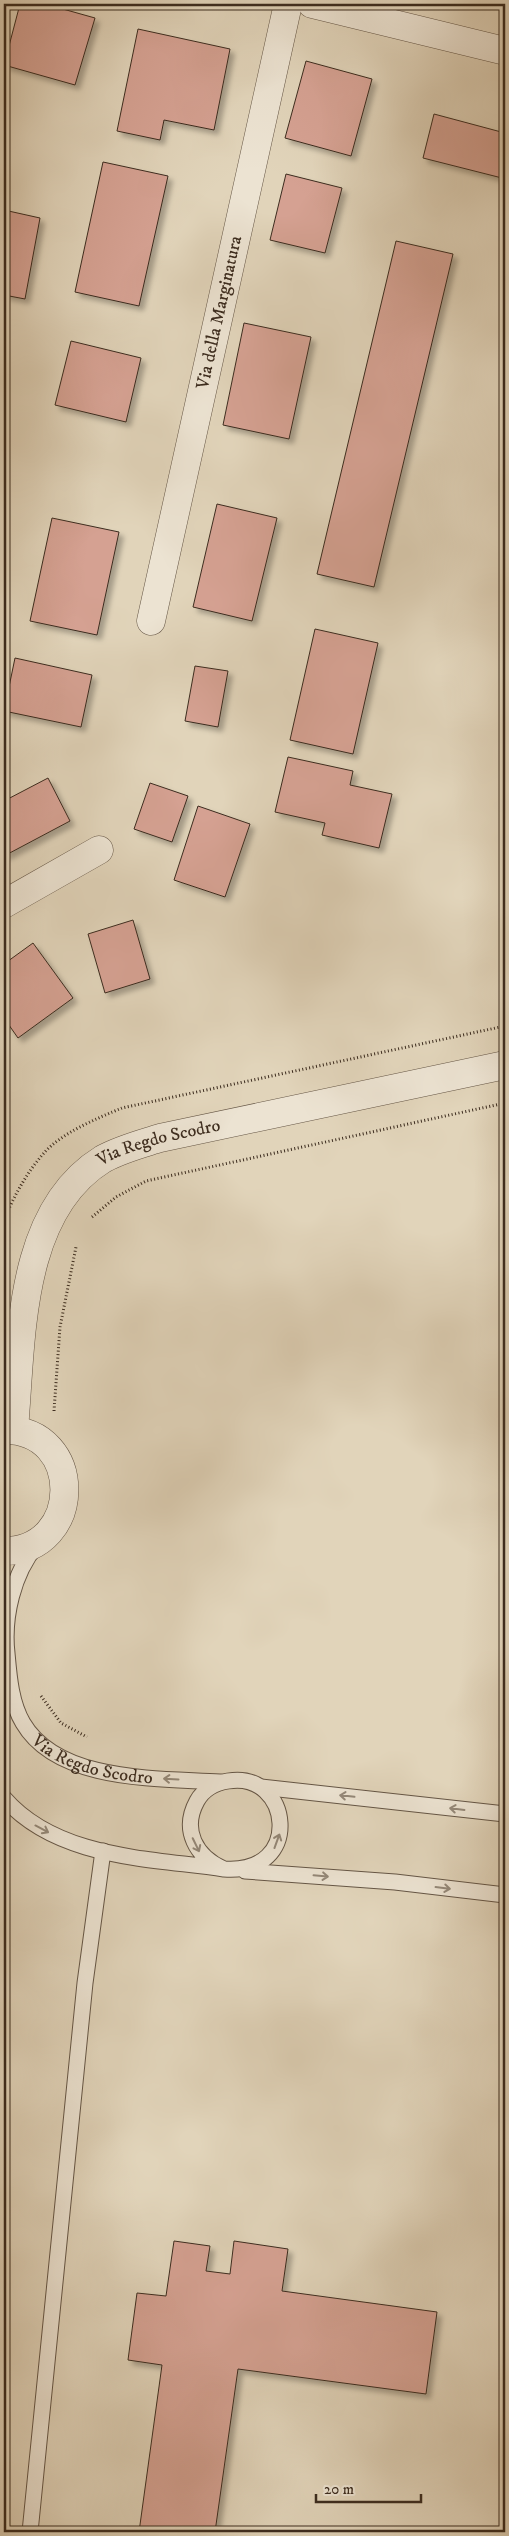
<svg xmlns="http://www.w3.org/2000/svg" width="509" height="2536" viewBox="0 0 509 2536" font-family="'IM FELL DW Pica',serif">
<defs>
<filter id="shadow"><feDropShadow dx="4.5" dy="4.5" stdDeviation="2.5" flood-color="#0004"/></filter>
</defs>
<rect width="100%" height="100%" fill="#e1d4ba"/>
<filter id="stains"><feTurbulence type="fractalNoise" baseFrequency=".004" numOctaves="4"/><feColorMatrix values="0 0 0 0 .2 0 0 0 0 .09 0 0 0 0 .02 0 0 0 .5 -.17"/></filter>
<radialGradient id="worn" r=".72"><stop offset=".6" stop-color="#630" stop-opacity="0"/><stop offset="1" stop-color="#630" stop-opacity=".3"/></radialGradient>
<path fill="#d5a192" stroke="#3c2c1f" filter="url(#shadow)" d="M20,4H45L95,18L75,85L4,65Z
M138,29L230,49L214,130L164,120L160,140L117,131Z
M306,61L372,79L351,156L285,138Z
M434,114L505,133V167L502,178L423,158Z
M103,162L168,176L139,306L75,292Z
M286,174L342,188L325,253L270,240Z
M4,210L40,218L25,299L4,295Z
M396,241L453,254L374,587L317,574Z
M244,323L311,337L289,439L223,425Z
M71,341L141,358L126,422L55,405Z
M217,504L277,518L252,621L193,607Z
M52,518L119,532L97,635L30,621Z
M315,629L378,643L353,754L290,740Z
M15,658L92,675L81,727L4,711Z
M195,666L228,671L218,727L185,721Z
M288,757L353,771L350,785L392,794L379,848L322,835L325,823L275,812Z
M48,778L70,821L4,856V801Z
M150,783L188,796L172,842L134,829Z
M198,806L250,824L225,897L174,880Z
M133,920L150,979L105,993L88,934Z
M33,943L73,998L18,1038L4,1018V964Z
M174,2241L210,2246L206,2271L230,2274L234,2241L288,2249L282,2291L437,2312L426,2394L238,2369L215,2532H139L162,2365L128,2360L137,2293L166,2296Z"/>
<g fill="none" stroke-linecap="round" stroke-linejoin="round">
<defs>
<g id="lane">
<path id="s1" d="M37,1545C13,1573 3,1618 7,1653C9,1676 11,1703 23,1723C58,1783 160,1778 220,1782"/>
<path d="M261,1787L505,1814"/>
<path d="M4,1798C57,1859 150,1858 224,1869C305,1875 291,1770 228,1781C215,1783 203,1790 197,1801C181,1830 196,1857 224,1869"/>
<path d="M245,1871L395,1882L505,1895"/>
<path d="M30,2532L85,1983L103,1851"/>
</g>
<g id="street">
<path d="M312,4L505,51"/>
<path id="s2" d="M151,621L288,4"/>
<path d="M4,904L99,850"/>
<path id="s3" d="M14,1429C22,1340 17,1212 103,1159C121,1149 141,1144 160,1138L505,1065"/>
<path d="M4,1430C85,1429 84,1551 4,1551"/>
</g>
</defs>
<use href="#lane" stroke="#655646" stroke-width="17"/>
<use href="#street" stroke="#655646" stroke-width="29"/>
<path stroke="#3c2c1f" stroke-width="3" stroke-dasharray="1 2.5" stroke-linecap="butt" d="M92,1217L116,1197L146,1181L505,1103
M4,1220C14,1196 27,1172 44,1153C61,1133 98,1118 122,1108L505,1026
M54,1411L60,1327L76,1247
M41,1696L61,1723L87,1737"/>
<use href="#lane" stroke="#ece3d2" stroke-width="15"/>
<use href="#street" stroke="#ece3d2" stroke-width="28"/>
</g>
<defs><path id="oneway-shaft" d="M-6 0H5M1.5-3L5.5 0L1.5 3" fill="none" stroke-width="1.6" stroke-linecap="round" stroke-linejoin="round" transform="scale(1.25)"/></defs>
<g stroke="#948878">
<use href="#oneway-shaft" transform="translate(171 1779) rotate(-177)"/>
<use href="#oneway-shaft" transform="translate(347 1796) rotate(-174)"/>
<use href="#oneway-shaft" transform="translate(457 1809) rotate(-173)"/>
<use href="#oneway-shaft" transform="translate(42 1829) rotate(28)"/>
<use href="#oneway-shaft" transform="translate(277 1841) rotate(-70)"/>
<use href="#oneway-shaft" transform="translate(196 1845) rotate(64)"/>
<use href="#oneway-shaft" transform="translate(321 1876) rotate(5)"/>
<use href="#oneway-shaft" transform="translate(443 1888) rotate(7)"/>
</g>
<g text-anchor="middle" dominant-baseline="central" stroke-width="4" stroke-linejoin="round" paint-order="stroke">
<g font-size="18" fill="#3c2c1f" stroke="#ece3d2">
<text stroke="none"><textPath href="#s2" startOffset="316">Via della Marginatura</textPath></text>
<text stroke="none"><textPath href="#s3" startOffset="354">Via Regdo Scodro</textPath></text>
<text stroke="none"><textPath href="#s1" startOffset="270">Via Regdo Scodro</textPath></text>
</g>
</g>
<rect width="509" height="2536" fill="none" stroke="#e1d4ba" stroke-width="20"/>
<rect x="5" y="5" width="499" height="2526" fill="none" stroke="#3c2c1f" stroke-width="2.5"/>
<rect x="10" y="10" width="489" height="2516" fill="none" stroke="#3c2c1f"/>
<path d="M316 2494v8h105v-8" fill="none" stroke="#3c2c1f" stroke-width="2.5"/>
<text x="324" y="2494" font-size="15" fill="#3c2c1f" stroke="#ece3d2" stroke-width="4" paint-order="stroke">20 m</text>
<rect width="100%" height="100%" filter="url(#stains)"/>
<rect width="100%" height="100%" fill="url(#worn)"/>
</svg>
